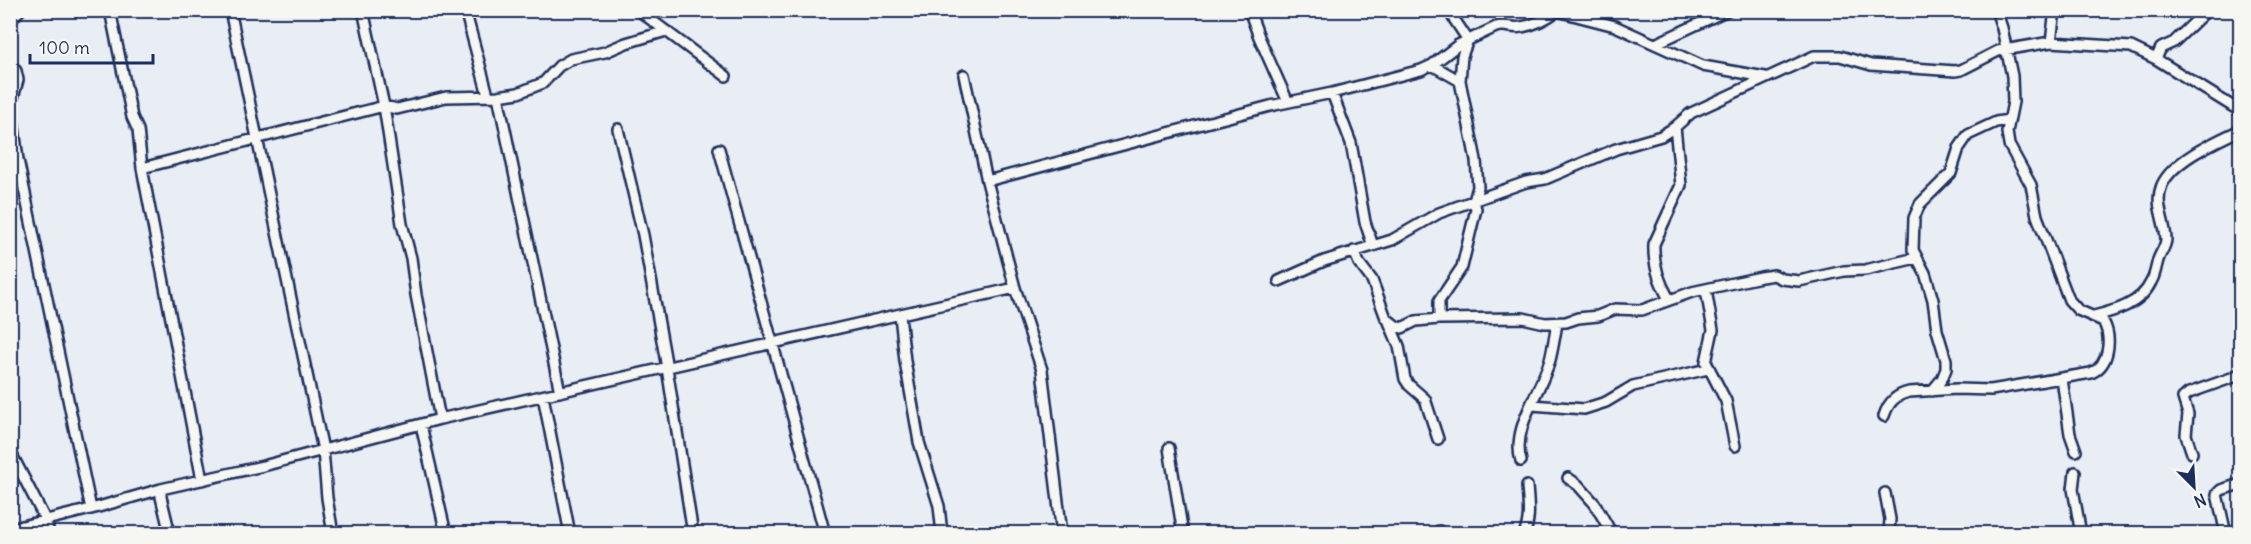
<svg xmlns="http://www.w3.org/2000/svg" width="2251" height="544" viewBox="0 0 2251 544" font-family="Delius,sans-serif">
<rect width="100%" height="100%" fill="#e9edf4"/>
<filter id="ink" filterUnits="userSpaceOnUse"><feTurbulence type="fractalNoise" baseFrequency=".0167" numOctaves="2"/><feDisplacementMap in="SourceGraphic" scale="12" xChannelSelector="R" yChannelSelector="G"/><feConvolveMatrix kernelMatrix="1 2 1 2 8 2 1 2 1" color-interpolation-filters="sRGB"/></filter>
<g filter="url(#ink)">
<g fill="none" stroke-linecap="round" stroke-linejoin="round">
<defs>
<path id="minor" d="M110,10L132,117L138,130L142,168L202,480
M230,10L323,450L327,498L333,534
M363,10L384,106L402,224L411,258L416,295L440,419
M465,10L488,95
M638,10L726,76
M1249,10L1259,37L1288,102
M1557,11L1615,26L1703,66L1765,77
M10,21L20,10
M2051,42L2055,10
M1655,44L1728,10
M2156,59L2161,48L2174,42L2201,16L2209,10
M10,63L16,71L18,80L12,101V111L18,160L91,509
M1432,65L1460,81
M964,75L987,181L1015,288L1042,370L1062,534
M1332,93L1351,143L1365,222L1373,246
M498,96L560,392
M618,129L643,235L667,368L693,534
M719,149L825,534
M142,168L384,106L397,109L446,97L498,96L518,93L543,83L559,66L571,59L605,52L626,43L666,31
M987,181L1270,106L1332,93L1421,70L1432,65L1458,45L1496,27C1505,24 1512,29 1521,27C1534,25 1548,18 1558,10
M1354,251L1359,263L1372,280L1386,318L1396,326L1402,328L1416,321L1439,319L1523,318L1545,323L1566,322L1578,318L1598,316L1615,309L1642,310L1692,292L1761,277L1774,275L1782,279L1799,281L1844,271L1865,270L1916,258
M1279,281L1324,261L1392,240L1439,213L1526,182L1545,179L1616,149L1661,136L1675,127L1691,113L1814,56H1840L1871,65L1955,71L1961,70L1998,51L2051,42L2131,47L2156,59L2240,111
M1706,290L1713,330L1706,362L1726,401L1735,446
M1669,299C1659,282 1653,263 1654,244L1681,185L1675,127
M900,315L905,361L919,442L939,506L942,534
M2094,316C2115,311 2141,304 2151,282C2155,276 2156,267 2158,260C2160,253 2166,247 2166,239C2165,219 2154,204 2162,185C2173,160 2217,141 2240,130
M1439,319V301L1462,267L1476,209L1474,201L1478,187L1476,160L1460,81L1462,56L1468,40L1448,10
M1389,322L1399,346L1405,379L1409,385L1425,399L1438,439
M2062,379L2070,434L2076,451
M1932,391L1942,379L1946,369V360L1937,330L1933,300L1925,273L1913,250L1914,218L1920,204L1951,173L1959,148L1968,135L1996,122L2009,120
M543,396L570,534
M1532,405L1584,409L1606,402L1633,386L1708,369
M1884,416C1888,403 1895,395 1909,392L1957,389L1991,390L2091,373C2110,365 2112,337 2103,321L2078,310L2069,300L2037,216L2031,185L2009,145L2007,132L2013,102L2012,76L2002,28L1996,10
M421,425L446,534
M1169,448L1183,534
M10,451L46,521L49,534
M2192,453L2186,435L2188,414L2183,398L2189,393L2234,377L2240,373
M1521,461C1511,428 1541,392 1550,360C1553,348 1555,335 1557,323
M2075,472L2073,489L2081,534
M1568,478L1578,485L1595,504L1612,534
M161,489V497L170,534
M1885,493L1890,519L1889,534
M10,529L95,508L161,489L263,466L440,419L1015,288
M1439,531V534
M1524,534C1531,519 1528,502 1527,486
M2226,534L2217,494L2221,490L2240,484"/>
</defs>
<use href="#minor" stroke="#1b2f5e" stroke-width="14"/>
<use href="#minor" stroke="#f6f6f2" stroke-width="9"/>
</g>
</g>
<rect width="2251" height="544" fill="none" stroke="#f6f6f2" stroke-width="36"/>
<rect x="18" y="18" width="2215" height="508" fill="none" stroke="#1b2f5e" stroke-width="2" filter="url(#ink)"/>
<g transform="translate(2194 487) rotate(156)" stroke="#f6f6f2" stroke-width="4.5" paint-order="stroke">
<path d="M0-4.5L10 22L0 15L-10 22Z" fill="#1b2f5e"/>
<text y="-9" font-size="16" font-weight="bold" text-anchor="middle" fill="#1b2f5e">N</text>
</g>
<path d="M30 54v9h123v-9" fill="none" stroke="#1b2f5e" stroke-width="3"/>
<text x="39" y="54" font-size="18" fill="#1b2f5e" stroke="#f6f6f2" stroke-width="4.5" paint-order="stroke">100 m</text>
</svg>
